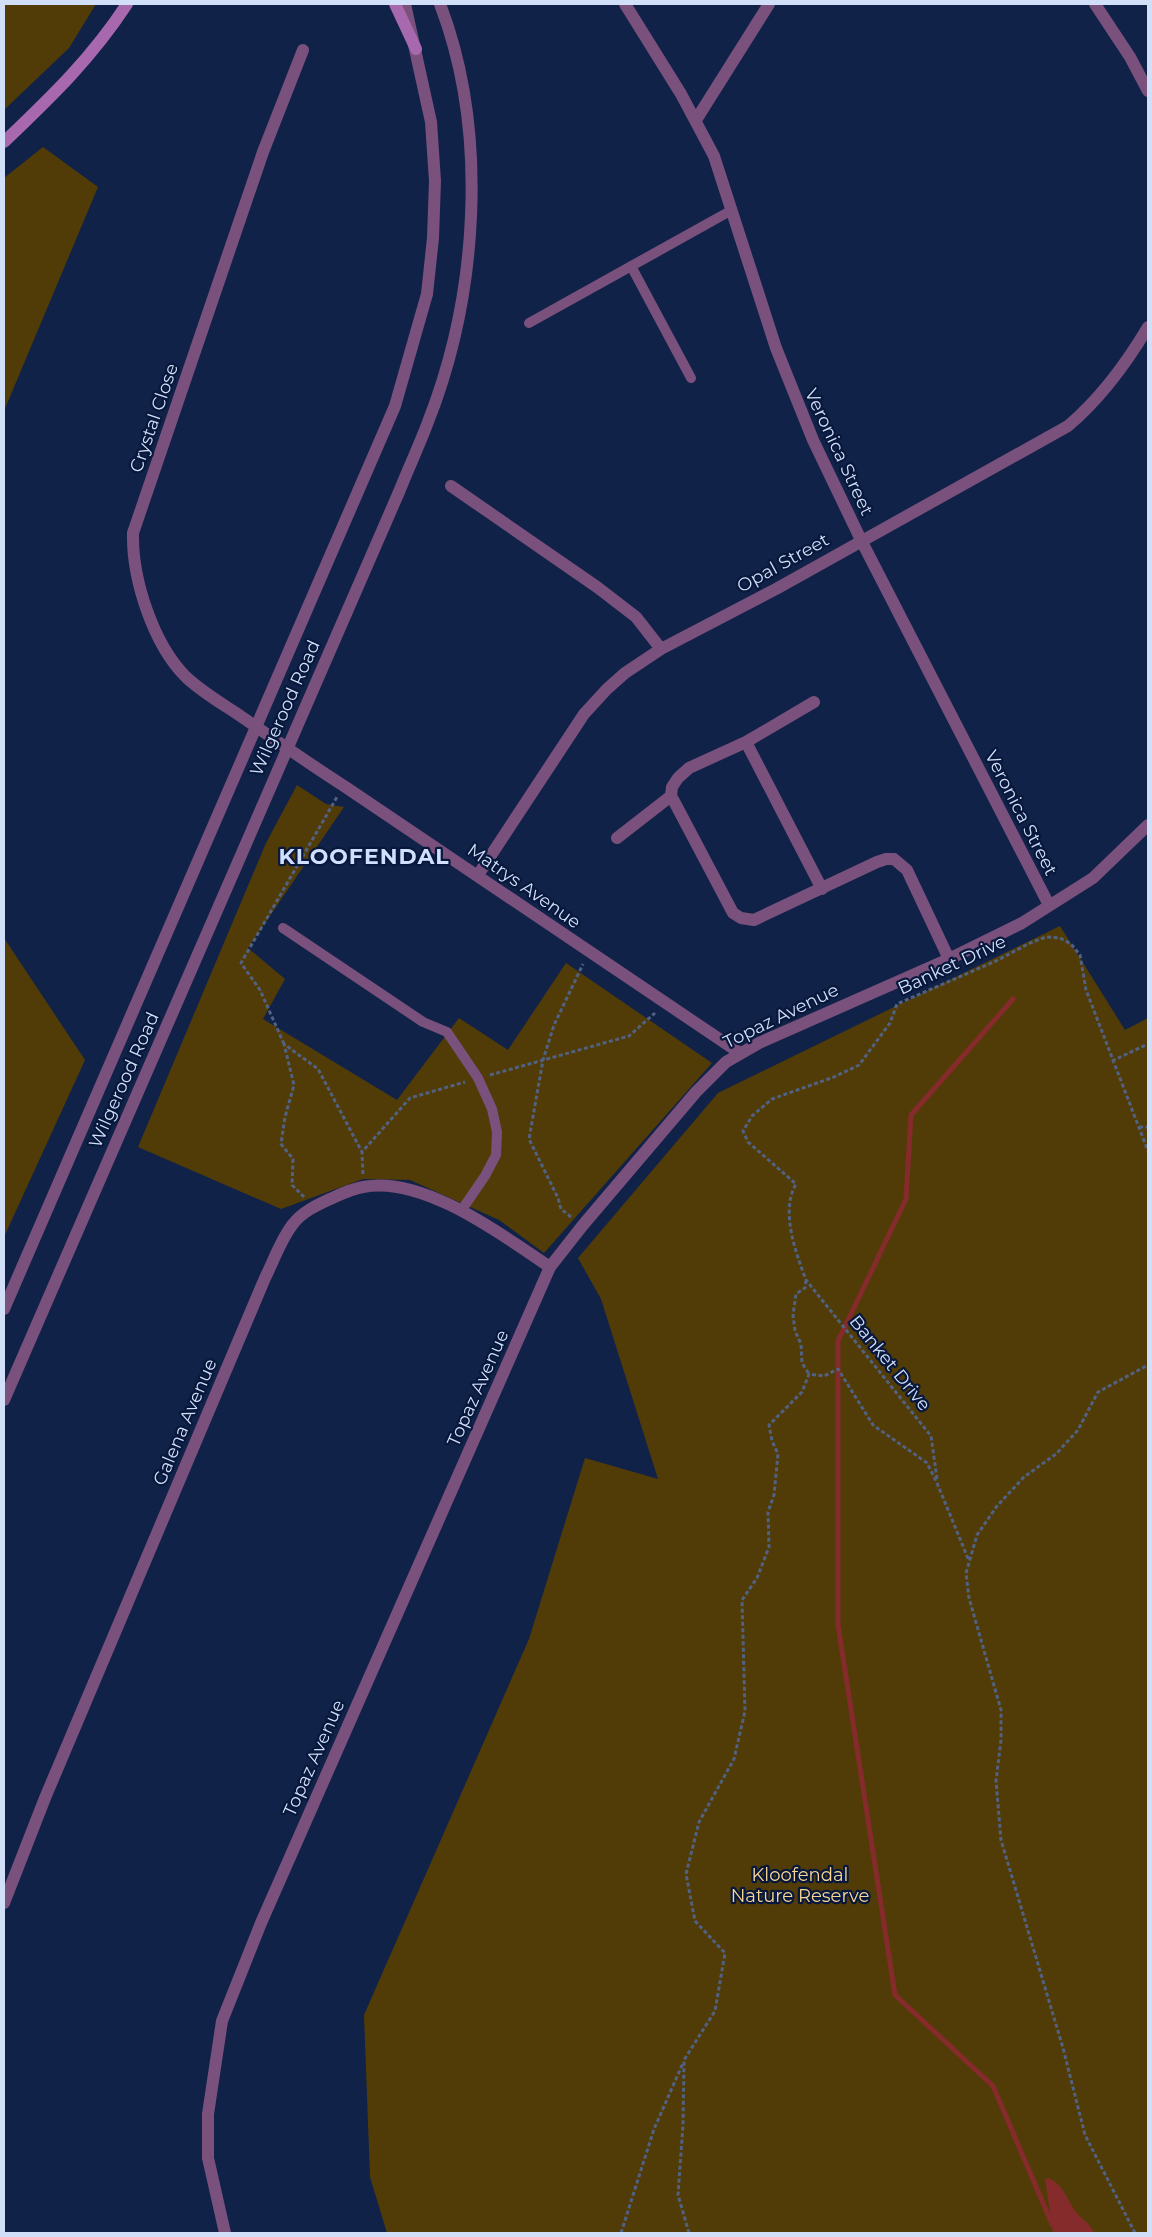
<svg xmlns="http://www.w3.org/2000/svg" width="1152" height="2237" viewBox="0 0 1152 2237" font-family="Montserrat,sans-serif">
<rect width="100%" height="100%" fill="#112248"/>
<path fill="#513c07" d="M4,4H96L69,48L4,110Z
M43,147L98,187L4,411V178Z
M297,785L326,804L344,807L248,948L285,979L263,1019L397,1100L459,1018L508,1050L566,963L712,1063L544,1253L499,1220L410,1180L363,1179L281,1209L138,1147L266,843Z
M1060,926L1125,1030L1148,1018V2233H387L370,2177L364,2015L529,1639L585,1458L658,1479L601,1299L578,1258L718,1093Z
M4,938L85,1060L4,1237Z"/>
<path fill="#852b2b" d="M1045,2178C1062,2180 1067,2200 1076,2212C1081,2219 1091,2224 1094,2233H1053Z"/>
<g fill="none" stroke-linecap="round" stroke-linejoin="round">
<path stroke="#852b2b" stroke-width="5" d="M1013,999L911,1115L906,1199L838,1341V1625L895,1995L993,2086L1052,2224"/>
<path stroke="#516182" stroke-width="3" stroke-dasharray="4 2.5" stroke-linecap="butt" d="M284,1044L260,990L241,963L337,797
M1112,1061L1148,1044
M490,1075L629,1036L655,1013
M1139,1127H1148
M363,1174L362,1152L410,1098L465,1082
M304,1197L292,1185L293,1159L281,1144L285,1117L294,1085L284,1044L318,1069L362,1152
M571,1217L561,1209L558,1198L529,1139L543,1060L554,1025L583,964
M806,1280L805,1288L796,1294L793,1315L795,1331L801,1344L802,1363L809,1374
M937,1479L931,1436L806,1280C796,1253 780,1211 796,1184L748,1142L743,1131L752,1116L772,1099L834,1077L859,1065L890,1023L897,1004L996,961L1030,943L1046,937L1060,938L1071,944L1080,955L1086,990L1148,1151
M621,2233L654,2129L683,2063
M689,2233L678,2195L683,2125L684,2060L715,2011L725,1953L695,1921L686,1874L699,1822L734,1759L745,1711L742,1600L757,1578L769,1547L768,1512L774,1495L778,1454L772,1441L769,1425L802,1392L809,1374L824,1376L838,1369L873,1425L927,1463L937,1483L969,1561
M1135,2233L1085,2135L1063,2048L1001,1840L996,1781L1001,1740V1710L969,1598L966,1573L977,1535L997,1506L1024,1477L1056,1454L1078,1430L1098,1392L1148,1365"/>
<path stroke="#79517c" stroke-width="10" d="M631,266L691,378
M529,323L732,210
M283,928L423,1022L447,1032L478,1078L492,1109L497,1132L496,1155L485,1176L461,1211"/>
<path stroke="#79517c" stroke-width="12" d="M625,4L681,94L714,156L776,348L813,440L861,540L1049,905
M1095,4L1130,57L1148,91
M303,50L263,152L133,533C132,579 153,644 186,677C202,692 221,703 239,715C274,739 308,763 344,786L740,1053
M696,120L769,4
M451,486L597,587L636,617L661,649
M814,702L746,742L689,768L678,778L672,787L671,796L676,805L733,913L741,918L754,920L877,862L886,859H894L907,870L949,959
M746,742L822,889
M617,838L671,796
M478,875L584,714L607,689L625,673L661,649L776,589L1068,426C1101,398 1126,364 1148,327
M4,1903L45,1798L265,1278C274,1260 281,1239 293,1224C302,1212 317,1205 330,1199C341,1194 351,1189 363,1187C423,1175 502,1235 550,1267
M225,2233L208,2158V2114L222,2021L261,1923L550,1267L583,1225L696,1092L726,1062L759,1043L949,959L1022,923L1093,878L1148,825"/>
<path stroke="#79517c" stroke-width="12" d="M4,1309L395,406L427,294L433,238L435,181L431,122L405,4
M4,1400L399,492C408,469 419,446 428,422C478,295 489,132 440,4"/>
<path stroke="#a868ae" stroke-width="12" d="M395,4L416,49
M4,142C51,97 91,59 127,4"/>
</g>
<g text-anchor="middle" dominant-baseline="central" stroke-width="4.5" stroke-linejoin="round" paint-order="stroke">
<g font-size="18" fill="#d2dff8" stroke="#08183d">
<text transform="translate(154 418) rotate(-71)">Crystal Close</text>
<text transform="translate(839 452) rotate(65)">Veronica Street</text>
<text transform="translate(783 563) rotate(-29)">Opal Street</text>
<text transform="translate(285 708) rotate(-66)">Wilgerood Road</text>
<text transform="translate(1021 813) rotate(63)">Veronica Street</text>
<text transform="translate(524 886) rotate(35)">Matrys Avenue</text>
<text transform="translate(952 965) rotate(-25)">Banket Drive</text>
<text transform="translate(781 1016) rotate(-26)">Topaz Avenue</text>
<text transform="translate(124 1080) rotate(-66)">Wilgerood Road</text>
<text transform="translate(890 1363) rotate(51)">Banket Drive</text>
<text transform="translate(478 1388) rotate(-66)">Topaz Avenue</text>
<text transform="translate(185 1422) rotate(-67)">Galena Avenue</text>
<text transform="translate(314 1758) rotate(-66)">Topaz Avenue</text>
</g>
<g font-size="18" fill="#f8d694" stroke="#08183d">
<text x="800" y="1875">Kloofendal<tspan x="800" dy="21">Nature Reserve</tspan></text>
</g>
<g font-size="22" font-weight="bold" letter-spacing="1" fill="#d0dffd" stroke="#08183d">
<text x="364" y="856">KLOOFENDAL</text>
</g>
</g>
<rect width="1152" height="2237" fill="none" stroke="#d2dff8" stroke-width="10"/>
</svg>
